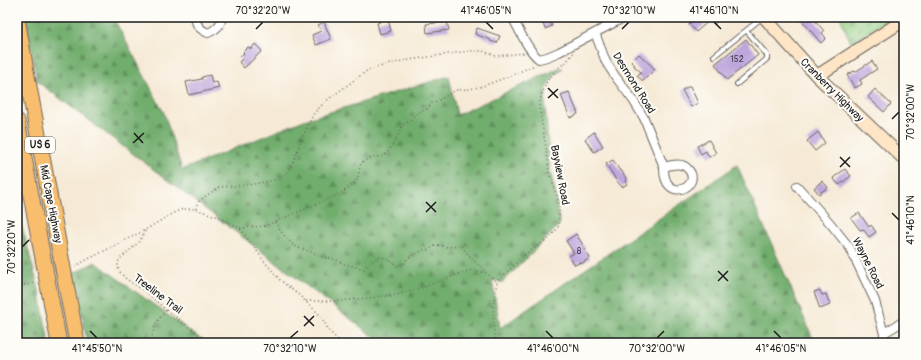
<svg xmlns="http://www.w3.org/2000/svg" width="921" height="360" viewBox="0 0 921 360" font-family="Pangolin,sans-serif">
<defs>
<pattern id="forest-firs" width="22" height="20" patternUnits="userSpaceOnUse"><rect width="22" height="20" fill="#71ad6d"/><path d="M5 1l3.5 6h-7zM16 11l3.5 6h-7z" fill="#5c8c59"/></pattern>
<pattern id="cemetery-stones" width="16" height="16" patternUnits="userSpaceOnUse"><rect width="16" height="16" fill="#8cc97e"/><path d="M2 7V4a2 2 0 0 1 4 0v3zM10 15v-3a2 2 0 0 1 4 0v3z" fill="#78ac6c"/></pattern>
</defs>
<rect width="100%" height="100%" fill="#fdfcf7"/>
<filter id="ink" filterUnits="userSpaceOnUse"><feTurbulence type="fractalNoise" baseFrequency=".025" numOctaves="2"/><feDisplacementMap in="SourceGraphic" scale="8" xChannelSelector="R" yChannelSelector="G"/><feConvolveMatrix kernelMatrix="1 2 1 2 8 2 1 2 1" color-interpolation-filters="sRGB"/></filter>
<filter id="wash" filterUnits="userSpaceOnUse"><feTurbulence type="fractalNoise" baseFrequency=".012" numOctaves="4" result="noise"/><feDisplacementMap in="SourceGraphic" scale="16" xChannelSelector="R" yChannelSelector="G"/><feGaussianBlur stdDeviation="0.9" result="paint"/><feColorMatrix in="noise" values="0 0 0 0 0 0 0 0 0 0 0 0 0 0 0 0 0 1.4 0 .05"/><feComposite in="paint" operator="in"/></filter>
<g filter="url(#wash)">
<rect width="100%" height="100%" fill="#f6ead6"/>
<path fill="url(#forest-firs)" stroke="#466444" d="M26,17H113L164,113L182,170L304,120L449,76L457,115L557,69L563,68L553,77L547,86L545,100L550,171L556,195L557,210L560,224L503,282L492,280L500,328L737,165L815,343H382L37,81Z
M17,208L39,290L49,343H17Z
M95,262L206,343H87L74,273Z"/>
<path fill="url(#cemetery-stones)" stroke="#54724d" d="M840,17H892L851,43Z"/>
<g id="blocks">
<path fill="#bda6dc" d="M546,17H548L552,26L545,29L541,19Z
M698,17H723L714,24L711,19L696,32L689,24Z
M799,17H812L824,31L822,33L826,38L821,43Z
M388,19L391,31L380,34L377,23L380,22L379,21Z
M324,22L331,39L316,45L312,35L321,31L318,25Z
M447,22L449,30L427,33L426,24Z
M477,28L500,36L497,43L490,41L491,40L475,34Z
M746,39L758,55L727,80L715,64Z
M255,44L262,51L244,68L239,62L242,59L240,57L244,53L243,52L248,47L251,49Z
M639,54L655,69L643,81L637,76L641,72L634,66L635,65L631,62Z
M872,61L877,69L860,80L862,84L855,88L847,75L854,71L855,72Z
M210,75L212,83L217,82L219,88L189,95L186,82L202,79V77Z
M690,86L698,103L691,107L682,90Z
M875,89L891,104L884,112L868,97Z
M569,92L578,114L570,118L561,95Z
M594,132L603,146L594,152L585,139Z
M818,132L825,143L815,151L807,141Z
M709,140L716,153L709,157L706,151L701,154L697,146Z
M613,160L620,171L621,170L627,180L626,181L627,184L622,187L616,180L606,164Z
M845,169L851,176L839,185L833,178Z
M822,181L828,187L819,194L814,188Z
M859,213L869,227L871,225L876,232L869,237L863,229L860,230L851,218Z
M576,234L585,248L584,249L590,258L581,264L580,262L575,265L569,256L574,253L566,241Z
M820,290L822,295L826,294L830,305L820,309L814,292Z"/>
</g>
</g>
<g filter="url(#ink)">
<use href="#blocks" fill-opacity="0" stroke="#68645d" stroke-width="1"/>
<g fill="none" stroke-linecap="round" stroke-linejoin="round">
<defs>
<path id="lane" d="M714,56L763,17
M737,84L767,59V55L747,31"/>
<path id="street" d="M196,17C195,25 201,30 208,33C215,30 222,25 221,17
M512,17C519,29 528,51 539,59L547,57L559,52L625,17
M595,33L606,62L615,76L633,100L644,118L664,167C672,165 682,162 688,169C704,187 663,205 664,167
M797,186L830,223L850,248L875,301L884,334V343
M884,333L904,321"/>
<path id="secondary" d="M764,17L817,76L904,159
M817,76L904,20"/>
<path id="highway" d="M17,18L26,71L77,343
M17,121L59,343"/>
</defs>
<use href="#lane" stroke="#68645d" stroke-width="6"/>
<use href="#street" stroke="#68645d" stroke-width="10"/>
<use href="#secondary" stroke="#68645d" stroke-width="14"/>
<use href="#highway" stroke="#68645d" stroke-width="17"/>
<path stroke="#68645d" stroke-width="1.5" stroke-dasharray="1 3" stroke-linecap="butt" d="M196,209L197,205L200,200L219,187L248,185L280,179L287,172L294,160L302,138L314,113L326,101L368,70L402,61L469,51H483L496,56L525,53
M275,222L282,233L293,245L299,248L312,252L326,258H330L337,260L342,263L364,269C379,254 381,254 398,266L404,264L408,258L416,254L423,250H428L437,245L448,247L461,246L474,261L481,267L486,273
M240,228L265,226L340,194L354,184L358,178L360,167L361,163L368,159L374,157H380L386,154L394,143L401,128L404,124L408,122L418,112L423,110L427,109L432,103L439,100L456,90L470,89L483,86L510,76L533,66L534,64
M145,231L139,242L121,258L118,262V268L120,272L126,279L145,291L166,310L211,343
M75,266L145,230L173,213L183,209H196L221,218L240,228L264,261L280,280L300,296L320,315L330,332L341,343
M17,289L25,285L38,283
M306,301H340L395,295L427,286L459,274L472,270L486,273L497,282
M155,343L152,336L156,323L166,310
M496,343L494,331L493,306L497,282L524,255L547,240L558,228L559,221V202L549,173L547,154L539,105L542,94L547,81L557,69L567,61L574,52"/>
<use href="#lane" stroke="#fff" stroke-width="4"/>
<use href="#street" stroke="#fff" stroke-width="8"/>
<use href="#secondary" stroke="#fde5c5" stroke-width="12"/>
<use href="#highway" stroke="#f9be6d" stroke-width="15"/>
</g>
</g>
<path fill="none" stroke="#1c1c1c" stroke-width="1.5" d="M486,22L493,29M714,22L721,29M256,29L263,22M622,29L629,22M548,88L558,98M548,98L558,89M892,119L899,112M134,133L143,143M133,143L144,133M840,157L850,167M840,167L850,157M426,202L436,212M426,212L436,202M892,213L899,220M22,247L29,240M718,271L728,281M718,281L728,271M304,316L314,326M304,326L314,316M90,331L97,338M546,331L553,338M774,331L781,338M290,338L298,331M657,338L664,331"/>
<g text-anchor="middle" dominant-baseline="central" stroke-width="4" stroke-linejoin="round" paint-order="stroke">
<g font-size="9" fill="#443e4c">
<text x="737" y="59">152</text>
<text x="579" y="251">8</text>
</g>
<rect fill="#fdfcf7" stroke="#605f5e" stroke-width="1" x="25" y="137" width="30" height="16" rx="3"/>
<g font-size="10" font-weight="bold" fill="#1c1c1c">
<text x="40" y="145">US 6</text>
</g>
<g font-size="11" fill="#1c1c1c" stroke="#fdfcf7">
<text transform="translate(634 83) rotate(58)">Desmond Road</text>
<text transform="translate(832 90) rotate(45)">Cranberry Highway</text>
<text transform="translate(560 175) rotate(79)">Bayview Road</text>
<text transform="translate(51 204) rotate(79)">Mid Cape Highway</text>
<text transform="translate(868 263) rotate(63)">Wayne Road</text>
<text transform="translate(158 294) rotate(37)">Treeline Trail</text>
</g>
</g>
<rect width="921" height="360" fill="none" stroke="#fdfcf7" stroke-width="44"/>
<rect x="22" y="22" width="877" height="316" fill="none" stroke="#1c1c1c" stroke-width="1.5"/>
<g font-size="10" text-anchor="middle" fill="#1c1c1c">
<text x="263" y="14">70°32'20"W</text>
<text x="486" y="14">41°46'05"N</text>
<text x="629" y="14">70°32'10"W</text>
<text x="714" y="14">41°46'10"N</text>
<text transform="translate(910 112) rotate(-90)" y="4">70°32'00"W</text>
<text transform="translate(910 220) rotate(-90)" y="4">41°46'10"N</text>
<text transform="translate(11 247) rotate(-90)" y="4">70°32'20"W</text>
<text x="97" y="352">41°45'50"N</text>
<text x="290" y="352">70°32'10"W</text>
<text x="553" y="352">41°46'00"N</text>
<text x="657" y="352">70°32'00"W</text>
<text x="781" y="352">41°46'05"N</text>
</g>
</svg>
